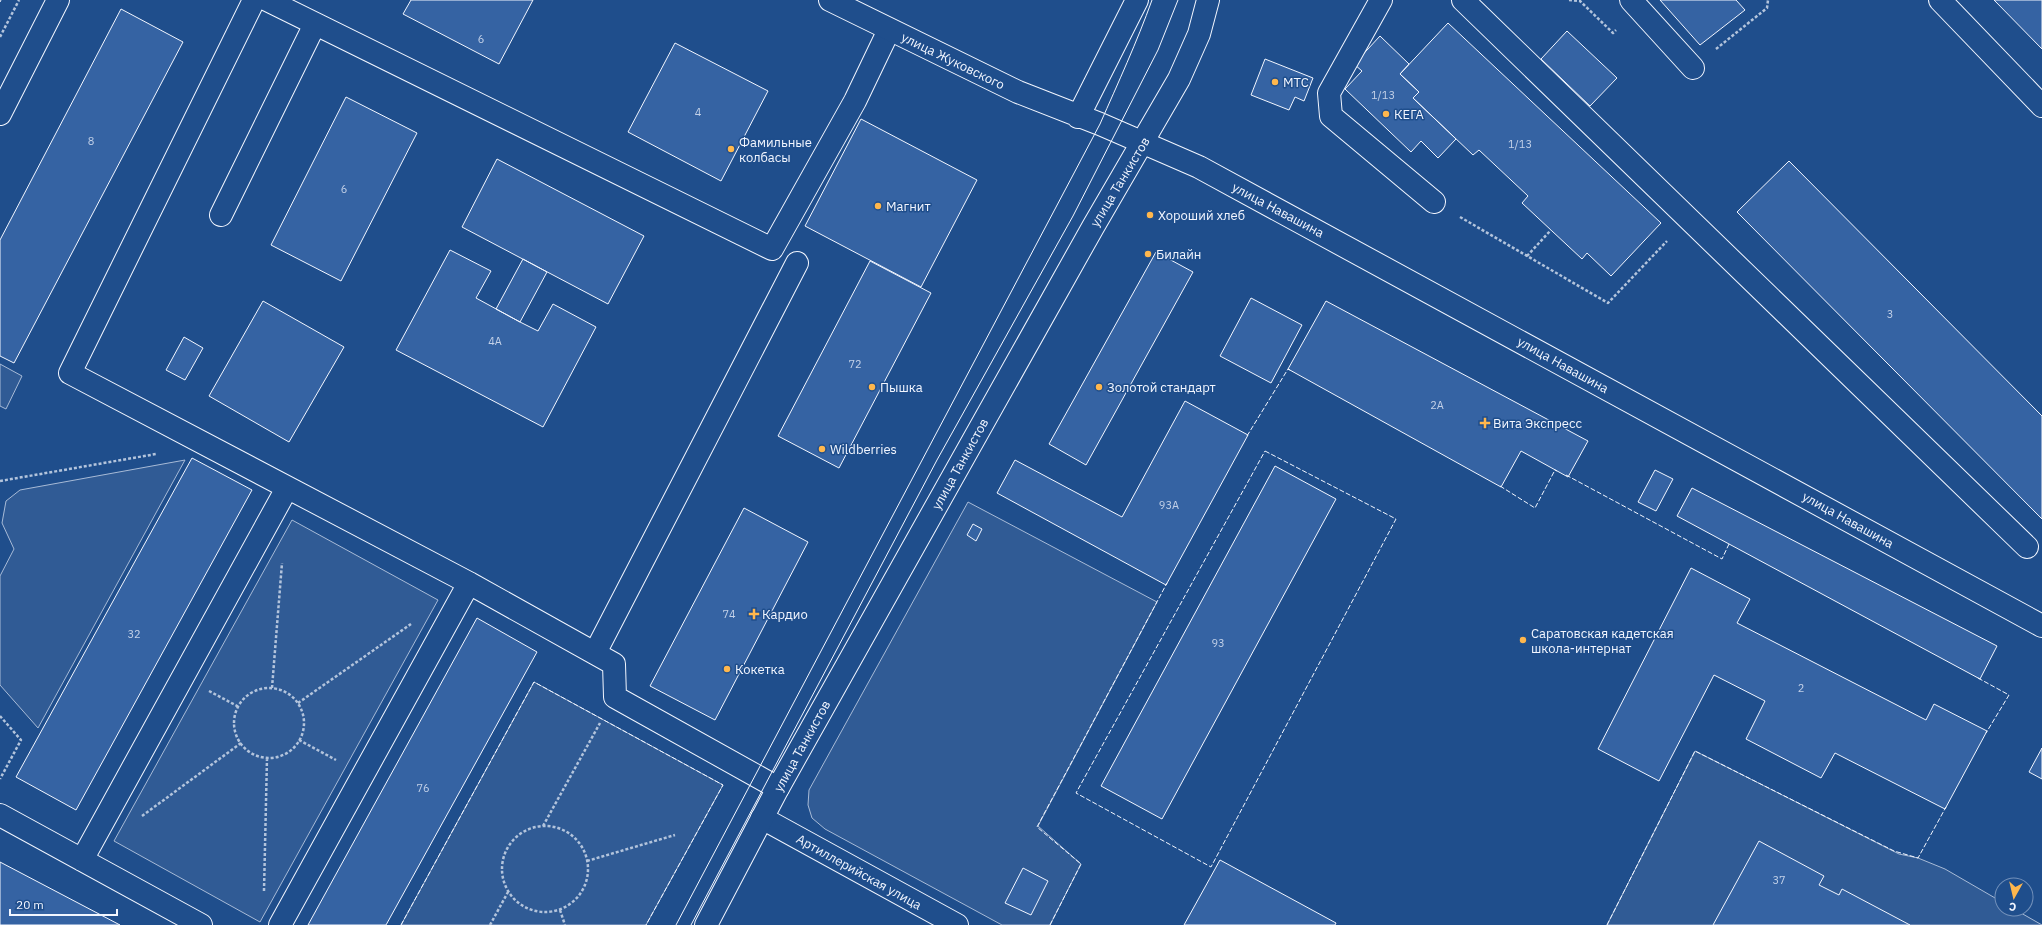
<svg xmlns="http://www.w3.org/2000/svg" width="2042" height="925" viewBox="0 0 2042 925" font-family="'IBM Plex Sans',sans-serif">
<rect width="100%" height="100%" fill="#1f4e8c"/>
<path fill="#305b95" stroke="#a8bbd7" d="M0,364L22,376L6,409L0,406Z
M185,460L38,728L0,685V576L14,549L2,523L6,501L20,490Z
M968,502L1157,602L1038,826L1081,864L1050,925H1002L825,829L812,818L808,805L809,790Z
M292,520L438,600L260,922L114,841Z
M534,682L723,785L646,925H401Z
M1695,751L1899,854L1918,858L1945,869L2002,902V909H2014L2042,925H1607Z"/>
<path fill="#3563a3" stroke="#f2f6ff" d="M411,0H533L499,64L403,14Z
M1660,0H1736L1745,10L1700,45Z
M1994,0H2042V49Z
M121,9L183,42L14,363L0,356V240Z
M1448,23L1661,223L1611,276L1587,253L1582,259L1522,203L1528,196L1479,150L1473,155L1413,98L1419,92L1400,74Z
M1567,31L1617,78L1590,106L1541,59Z
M1380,36L1409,64L1400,74L1419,92L1413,98L1456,139L1438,158L1421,141L1411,152L1345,89L1362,71L1354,64Z
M675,43L768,91L721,181L628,132Z
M1265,59L1313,78L1304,101L1295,97L1289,110L1251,95Z
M346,97L417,133L341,281L271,245Z
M861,119L977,180L921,287L805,226Z
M497,159L644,236L608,304L462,227Z
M1789,161L2042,416V519L1737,212Z
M450,250L491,271L476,298L520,322L538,331L553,304L596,327L543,427L396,350Z
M1156,252L1193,272L1086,465L1049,444Z
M523,259L547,272L520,322L496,309Z
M870,261L931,293L839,468L778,436Z
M1251,298L1302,325L1271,383L1220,356Z
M263,301L344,347L289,442L209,396Z
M1326,301L1588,441L1568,477L1521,451L1501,487L1288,369Z
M184,337L203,348L185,380L166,370Z
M1185,401L1248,435L1166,585L997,493L1015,460L1122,517Z
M192,458L252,490L76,810L16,777Z
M1275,466L1336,499L1162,819L1101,786Z
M1655,470L1673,479L1656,511L1638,502Z
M1692,488L1997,646L1980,679L1677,516Z
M744,508L808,542L715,720L650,686Z
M973,524L982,529L976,541L967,535Z
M1691,568L1750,599L1737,623L1926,720L1934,704L1987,731L1945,809L1835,753L1821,778L1746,739L1765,701L1714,675L1659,781L1598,749Z
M477,618L537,652L386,925H308Z
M2042,748V779L2029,772Z
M1759,841L1824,876L1819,885L1839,895L1842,889L1910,925H1713Z
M1220,860L1336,923L1335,925H1184Z
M0,862L120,925H0Z
M1023,868L1048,881L1031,915L1005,903Z"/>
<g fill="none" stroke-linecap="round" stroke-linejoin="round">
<defs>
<path id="minor" d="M254,0L70,373L469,583L614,664L615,697L778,788
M267,0L772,249L855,101L889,30
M1381,0L1329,93L1331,116L1434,202
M1463,0L2027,547
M1631,0L1693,68
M1940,0L2042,106
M0,114L58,0
M221,215L315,24
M595,653L797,263
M0,815L201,925
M762,818L957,925
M82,860L287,488
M280,925L469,583"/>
<path id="major" d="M830,0L1018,92L1100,124L1199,167L2042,626
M1078,117L1137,0
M706,925L778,788L1093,227L1179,79L1199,34L1208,0"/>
</defs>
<use href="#minor" stroke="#f2f6ff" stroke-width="24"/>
<use href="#major" stroke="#f2f6ff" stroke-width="24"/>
<path stroke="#b3c4dc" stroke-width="2.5" stroke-dasharray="3 2" stroke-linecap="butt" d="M1569,0L1580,1L1613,33L1616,30
M0,37L19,0
M1716,49L1767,8L1768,0
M1460,217L1608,303L1667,241
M1527,256L1551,230
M0,481L156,454
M272,688L282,563
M234 723a35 35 0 1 1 70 0a35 35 0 1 1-70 0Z
M209,691L239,707
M298,703L411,624
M0,716L21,740L0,779
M299,740L336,760
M142,816L241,743
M543,826L600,723
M502 869a43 43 0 1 1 86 0a43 43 0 1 1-86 0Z
M587,861L675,835
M264,891L267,758
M560,910L565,925
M490,925L508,892"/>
<use href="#minor" stroke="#1f4e8c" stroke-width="22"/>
<use href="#major" stroke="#1f4e8c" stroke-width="22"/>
<path stroke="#f2f6ff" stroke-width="1" d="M676,925L1100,124C1118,83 1137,42 1152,0
M691,925L937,460L1073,216L1158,50L1178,0"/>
<path stroke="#f2f6ff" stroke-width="1" stroke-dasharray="5 2" stroke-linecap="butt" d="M0,2L1,0
M1247,436L1288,369L1290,370
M1265,451L1396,519L1211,867L1076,793Z
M1566,475L1722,559L1729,544L1731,545
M1500,486L1535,508L1555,470L1557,471
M1978,678L2009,695L1986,733
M401,925L534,682L723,785L646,925
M1050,925L1081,864L1037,827L1167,583
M1607,925L1695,751L1894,851L1918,858L1946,807"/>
</g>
<g fill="#ffb74d" stroke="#1f4e8c" stroke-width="1.5">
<circle cx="1275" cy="82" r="4"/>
<circle cx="1386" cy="114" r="4"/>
<circle cx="731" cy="149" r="4"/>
<circle cx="878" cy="206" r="4"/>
<circle cx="1150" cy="215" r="4"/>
<circle cx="1148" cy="254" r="4"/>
<circle cx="872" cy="387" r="4"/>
<circle cx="1099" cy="387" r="4"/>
<path d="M1483 417h4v4h4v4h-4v4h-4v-4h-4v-4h4z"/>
<circle cx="822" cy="449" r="4"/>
<path d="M752 608h4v4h4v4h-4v4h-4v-4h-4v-4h4z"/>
<circle cx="1523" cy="640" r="4"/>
<circle cx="727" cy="669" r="4"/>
</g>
<g text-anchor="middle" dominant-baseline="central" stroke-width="3" stroke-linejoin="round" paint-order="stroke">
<g font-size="11" fill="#c3d1e8">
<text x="481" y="39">6</text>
<text x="1383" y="95">1/13</text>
<text x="698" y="112">4</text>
<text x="91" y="141">8</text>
<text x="1520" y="144">1/13</text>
<text x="344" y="189">6</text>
<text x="1890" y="314">3</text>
<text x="495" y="341">4А</text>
<text x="855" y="364">72</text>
<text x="1437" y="405">2А</text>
<text x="1169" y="505">93А</text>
<text x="729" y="614">74</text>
<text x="134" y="634">32</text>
<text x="1218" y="643">93</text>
<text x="1801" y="688">2</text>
<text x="423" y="788">76</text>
<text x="1779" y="880">37</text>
</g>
<g font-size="13" fill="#f2f6ff" stroke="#1f4e8c">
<text transform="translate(953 61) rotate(26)">улица Жуковского</text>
<text transform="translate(1120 182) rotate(-59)">улица Танкистов</text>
<text transform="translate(1278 210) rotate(28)">улица Навашина</text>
<text transform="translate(1563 365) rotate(29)">улица Навашина</text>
<text transform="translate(960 464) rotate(-61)">улица Танкистов</text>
<text transform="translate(1848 520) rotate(29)">улица Навашина</text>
<text transform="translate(802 746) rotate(-61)">улица Танкистов</text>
<text transform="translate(859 872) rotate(29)">Артиллерийская улица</text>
</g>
<g font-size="13" fill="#f2f6ff" stroke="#1f4e8c" text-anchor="start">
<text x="1283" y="82">МТС</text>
<text x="1394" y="114">КЕГА</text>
<text x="739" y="142">Фамильные<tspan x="739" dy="15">колбасы</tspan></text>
<text x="886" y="206">Магнит</text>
<text x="1158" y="215">Хороший хлеб</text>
<text x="1156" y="254">Билайн</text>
<text x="880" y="387">Пышка</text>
<text x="1107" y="387">Золотой стандарт</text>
<text x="1493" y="423">Вита Экспресс</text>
<text x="830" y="449">Wildberries</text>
<text x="762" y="614">Кардио</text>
<text x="1531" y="633">Саратовская кадетская<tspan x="1531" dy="15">школа-интернат</tspan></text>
<text x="735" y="669">Кокетка</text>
</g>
</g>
<g transform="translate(2014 897) rotate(188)"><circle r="19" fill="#1f4e8c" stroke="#7391ba"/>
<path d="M0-3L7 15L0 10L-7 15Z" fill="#ffb74d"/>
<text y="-6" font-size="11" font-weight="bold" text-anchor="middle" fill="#f2f6ff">С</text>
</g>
<path d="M10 909v6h107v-6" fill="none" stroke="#f2f6ff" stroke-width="2"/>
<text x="16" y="909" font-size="12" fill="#f2f6ff" stroke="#1f4e8c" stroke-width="3" paint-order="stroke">20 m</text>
</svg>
